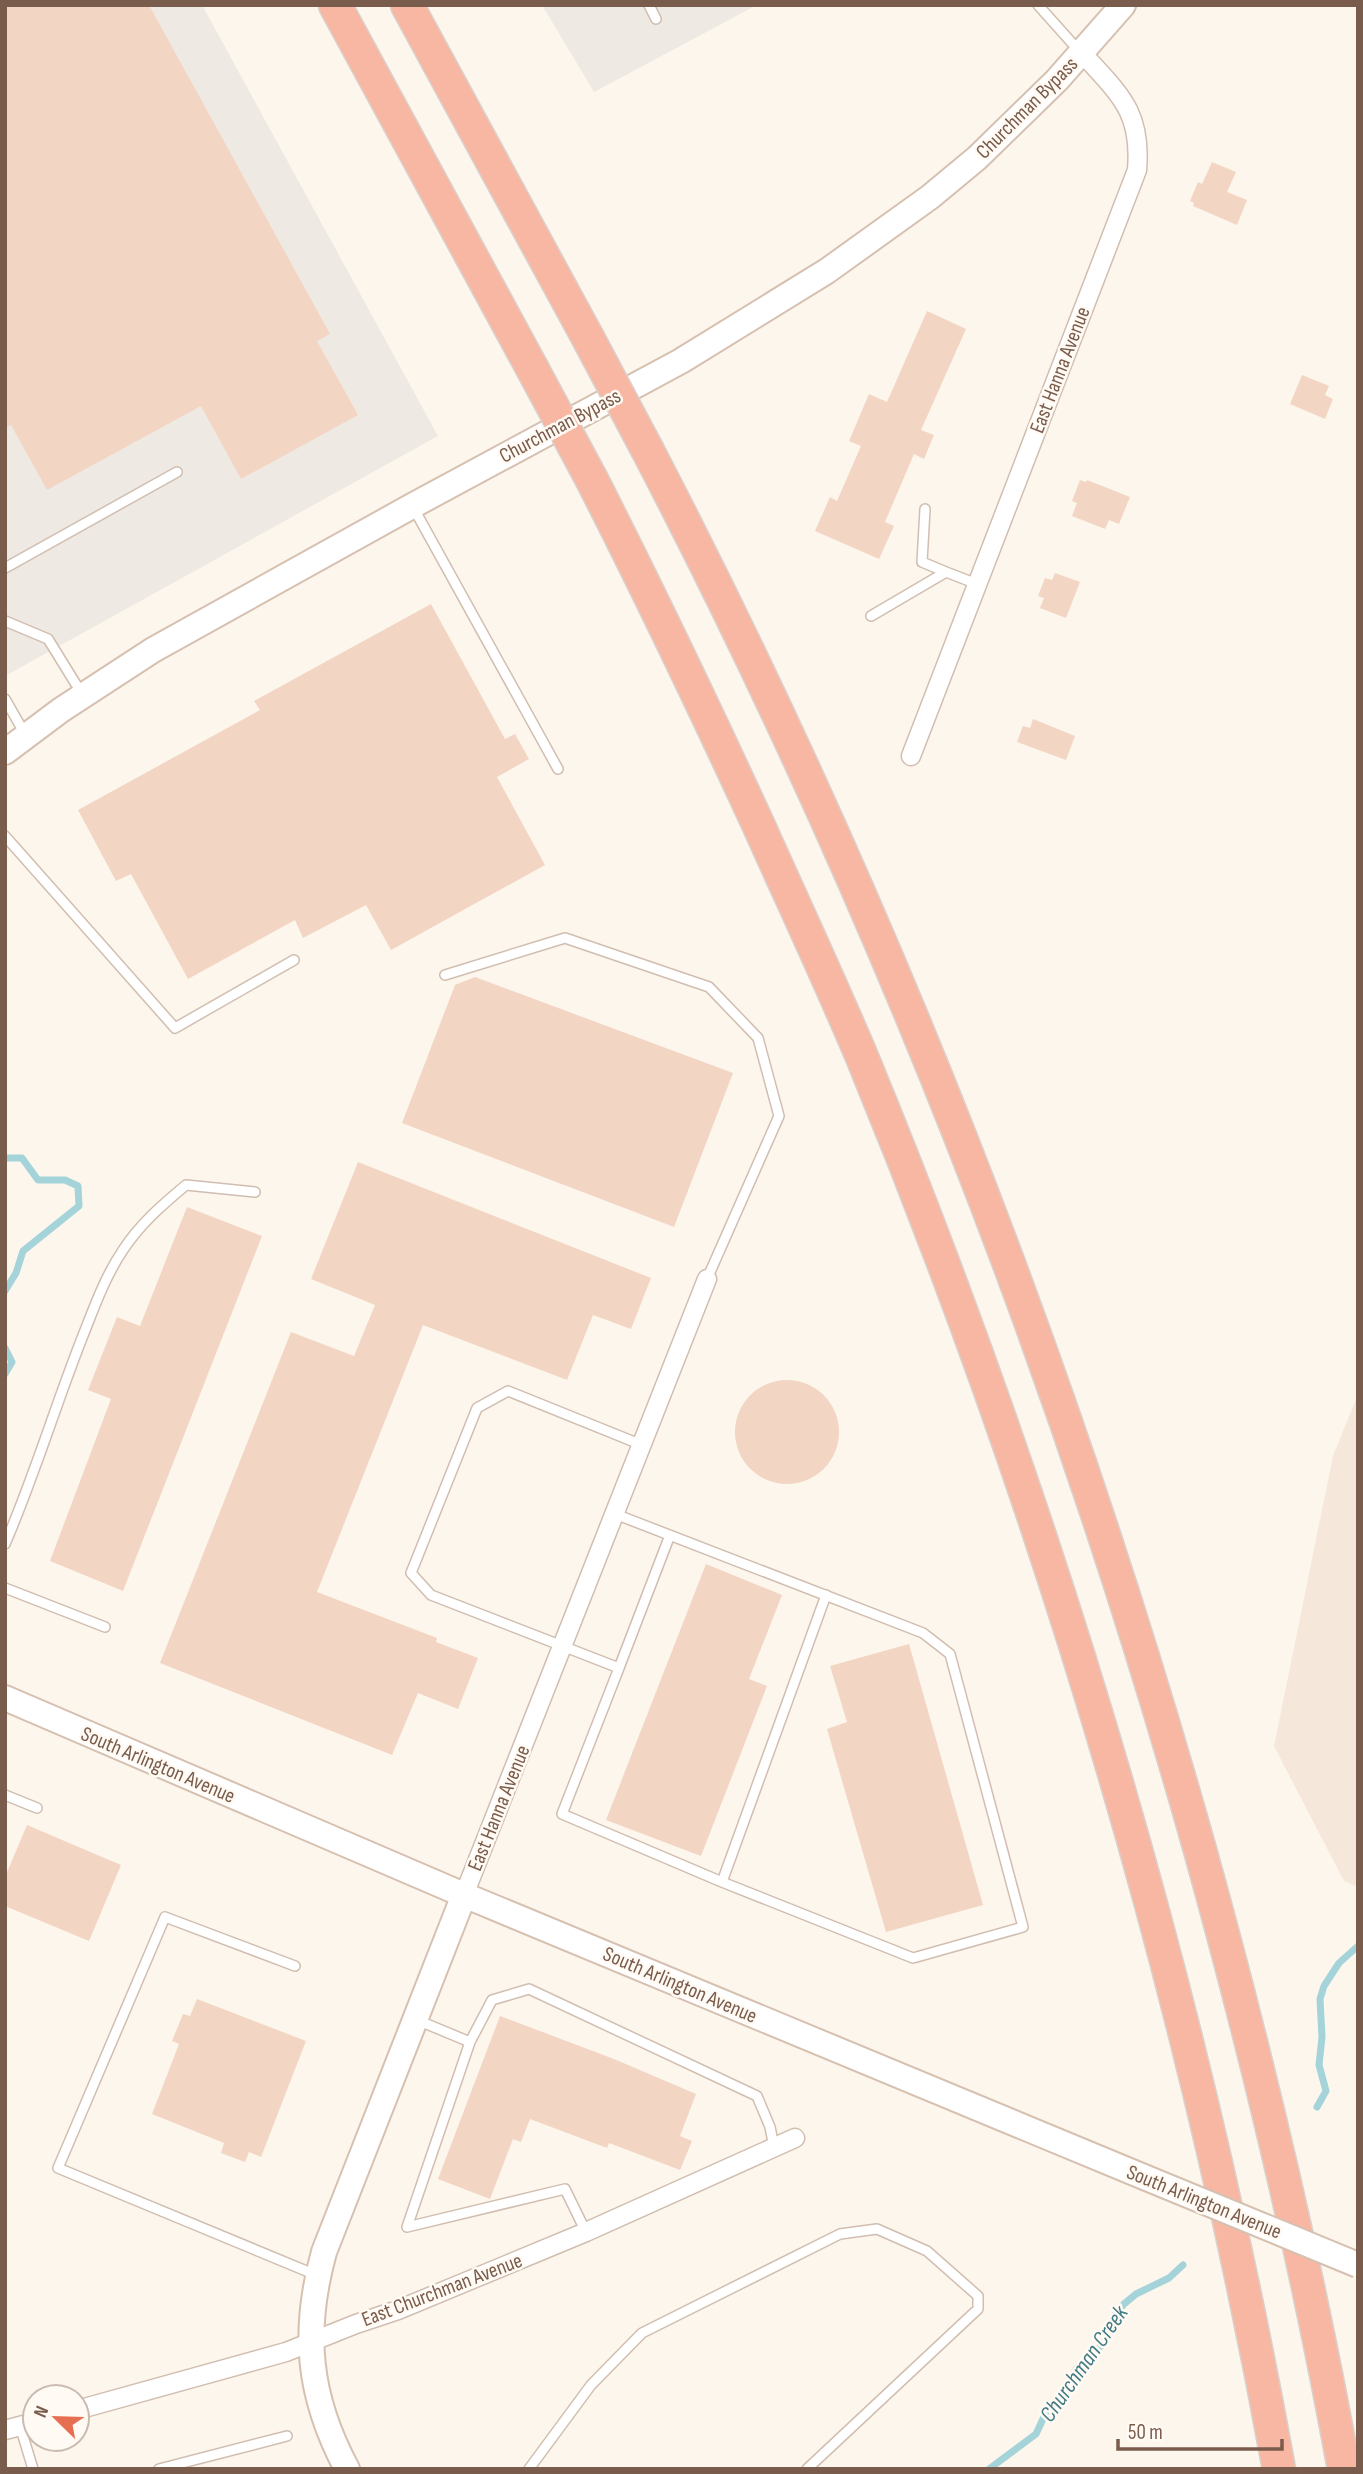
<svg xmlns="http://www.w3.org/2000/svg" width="1363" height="2474" viewBox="0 0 1363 2474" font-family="'Sofia Sans Condensed',sans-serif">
<rect width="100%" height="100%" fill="#fdf6ec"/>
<path fill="#f5e8da" d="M1358,1394V1887L1344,1881L1274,1746L1333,1456Z"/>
<path fill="#efe9e4" d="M5,5H202L438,436L5,676Z
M542,5H757L594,92Z"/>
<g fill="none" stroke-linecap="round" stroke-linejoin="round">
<path stroke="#a5d3da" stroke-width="7" d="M5,1158H22L38,1180H65L78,1186L79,1206L23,1251L16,1273L5,1291
M5,1348L12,1362L5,1374
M1317,2107L1326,2091L1319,2065L1322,2037L1320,1999L1324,1986L1339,1963L1358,1946
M989,2469L1036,2434L1048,2408L1060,2397L1069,2386L1076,2369L1100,2347L1111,2331L1114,2316L1124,2304L1136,2294L1169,2278L1183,2265"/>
</g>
<path fill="#f3d5c3" d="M5,5H149L330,334L317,341L358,415L241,479L201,406L47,490L11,425L5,428Z
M1212,162L1236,172L1227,192L1247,200L1237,225L1193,206L1194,203L1190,201L1198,182L1202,184Z
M927,311L966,329L921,430L934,435L924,459L914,454L885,522L894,526L879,559L815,531L830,497L837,501L861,446L849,441L869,394L887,402Z
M1302,375L1329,386L1325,395L1333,399L1325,419L1290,404Z
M1080,480L1086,482L1087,480L1130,497L1119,524L1109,520L1105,529L1072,516L1077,503L1072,501Z
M1055,573L1080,582L1066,618L1040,608L1044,598L1038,596L1045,578L1052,580Z
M431,604L505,739L515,734L529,759L497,777L545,865L391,950L366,905L303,938L295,920L188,979L131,874L116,881L78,810L260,710L254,701Z
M1033,719L1075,736L1066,760L1017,742L1023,726L1030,728Z
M475,977L733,1073L674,1227L402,1123L455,985Z
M358,1162L651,1278L631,1329L593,1315L567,1380L423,1325L317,1592L437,1638L436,1642L478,1658L458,1709L418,1693L392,1755L160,1663L291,1332L354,1356L375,1305L311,1279Z
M187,1207L262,1236L123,1591L50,1561L111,1399L88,1390L117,1317L140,1326Z
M735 1432a52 52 0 1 1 104 0a52 52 0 1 1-104 0Z
M706,1564L782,1595L749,1679L767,1686L701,1856L606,1820Z
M909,1644L983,1905L886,1932L827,1729L847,1722L830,1666Z
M27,1825L121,1865L89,1941L5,1906V1877Z
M197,1999L306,2041L261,2157L249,2152L245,2162L221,2153L224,2143L152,2114L179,2044L172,2041L183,2014L190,2016Z
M500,2016L614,2059L696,2094L680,2136L692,2141L680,2170L609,2143L607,2148L530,2119L521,2142L513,2139L490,2199L438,2179Z"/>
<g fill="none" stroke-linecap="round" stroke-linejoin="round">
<defs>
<path id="lane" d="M649,5L656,19
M1038,5L1080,52
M413,507L558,769
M925,509L922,562L946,572
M5,568L177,472
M871,616L946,572L977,584
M5,621L48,639L82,694
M5,699L25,734
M5,836L175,1028L294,960
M445,975L565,938L709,987L758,1038L779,1116L707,1279
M615,1514L923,1633L950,1654L1023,1927L913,1958L722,1882L562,1814L619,1668L431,1595L411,1573L477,1408L508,1391L642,1445
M5,1544C35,1475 56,1403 84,1333C95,1305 106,1275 123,1250C140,1224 162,1205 186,1185L255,1192
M5,1588L105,1627
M619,1668L670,1535
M5,1795L37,1808
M722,1882L826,1595
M295,1966L165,1917L58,2168L316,2275
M417,2020L470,2042L407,2227L565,2189L586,2232
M470,2042L492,2000L529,1989L757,2096L770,2127L774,2147
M20,2426L33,2469
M159,2469L287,2436
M529,2469L591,2385L642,2333L840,2234L877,2229L927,2251L978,2296V2309L807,2469"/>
<path id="street" d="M911,756L1137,170C1142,111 1119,94 1082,53
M464,1895L707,1279
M77,2410L286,2352L356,2324L398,2310L586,2232L795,2138
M5,2430L35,2422"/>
<path id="secondary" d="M5,752L61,710L153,650L412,506L681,361L827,271L930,197L977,158L1057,80L1123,5
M5,1698L464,1895L1144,2177
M347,2469C308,2396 302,2332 324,2252L464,1895"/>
<path id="highway" d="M335,5L532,368
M407,5L588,338
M648,451C880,897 1064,1366 1200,1850C1257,2055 1306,2260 1344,2469
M592,480C650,594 705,709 758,824C793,902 829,979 862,1057C1049,1511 1191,1986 1279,2469"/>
</defs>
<use href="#lane" stroke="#d1beb0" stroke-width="12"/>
<use href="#street" stroke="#d1beb0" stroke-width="21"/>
<use href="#secondary" stroke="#d6c0b0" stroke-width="28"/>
<use href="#highway" stroke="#dad1cd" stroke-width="35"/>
<use href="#lane" stroke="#fff" stroke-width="9"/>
<use href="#street" stroke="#fff" stroke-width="18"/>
<use href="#secondary" stroke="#fff" stroke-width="24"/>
<use href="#highway" stroke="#f7b7a3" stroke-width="32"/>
<defs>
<path id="secondary-bridge" d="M1144,2177L1358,2265"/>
<path id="highway-bridge" d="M588,338L648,451
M532,368L592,480"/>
</defs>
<use href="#secondary-bridge" stroke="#d6c0b0" stroke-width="28" stroke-linecap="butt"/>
<use href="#highway-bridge" stroke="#dad1cd" stroke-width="35" stroke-linecap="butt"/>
<use href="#secondary-bridge" stroke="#fff" stroke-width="24"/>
<use href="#highway-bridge" stroke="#f7b7a3" stroke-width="32"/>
</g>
<g text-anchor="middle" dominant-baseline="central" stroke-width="5" stroke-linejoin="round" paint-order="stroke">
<g font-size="21" fill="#7a5c4d" stroke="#fffaf3">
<text transform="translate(1027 108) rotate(-45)">Churchman Bypass</text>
<text transform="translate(1060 370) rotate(-69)">East Hanna Avenue</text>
<text transform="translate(560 426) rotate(-28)">Churchman Bypass</text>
<text transform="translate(158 1765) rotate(23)">South Arlington Avenue</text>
<text transform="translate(499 1808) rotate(-68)">East Hanna Avenue</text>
<text transform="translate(680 1985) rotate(23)">South Arlington Avenue</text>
<text transform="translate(1204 2202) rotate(22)">South Arlington Avenue</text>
<text transform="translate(442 2290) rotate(-21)">East Churchman Avenue</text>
</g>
<g font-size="23" font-style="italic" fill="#437c86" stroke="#fffaf3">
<text transform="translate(1084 2364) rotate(-55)">Churchman Creek</text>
</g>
</g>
<rect width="1363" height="2474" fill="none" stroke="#7a5c4d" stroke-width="14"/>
<g transform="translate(56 2418) rotate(293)"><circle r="33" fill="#fffaf3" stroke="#cabbb1" stroke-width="2"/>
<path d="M0-5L12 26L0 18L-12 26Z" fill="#e76f51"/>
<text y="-10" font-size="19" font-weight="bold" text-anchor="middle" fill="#7a5c4d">N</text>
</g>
<path d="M1118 2439v10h164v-10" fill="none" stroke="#7a5c4d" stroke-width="3.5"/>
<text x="1128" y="2439" font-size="21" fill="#7a5c4d" stroke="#fffaf3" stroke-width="5" paint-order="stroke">50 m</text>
</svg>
